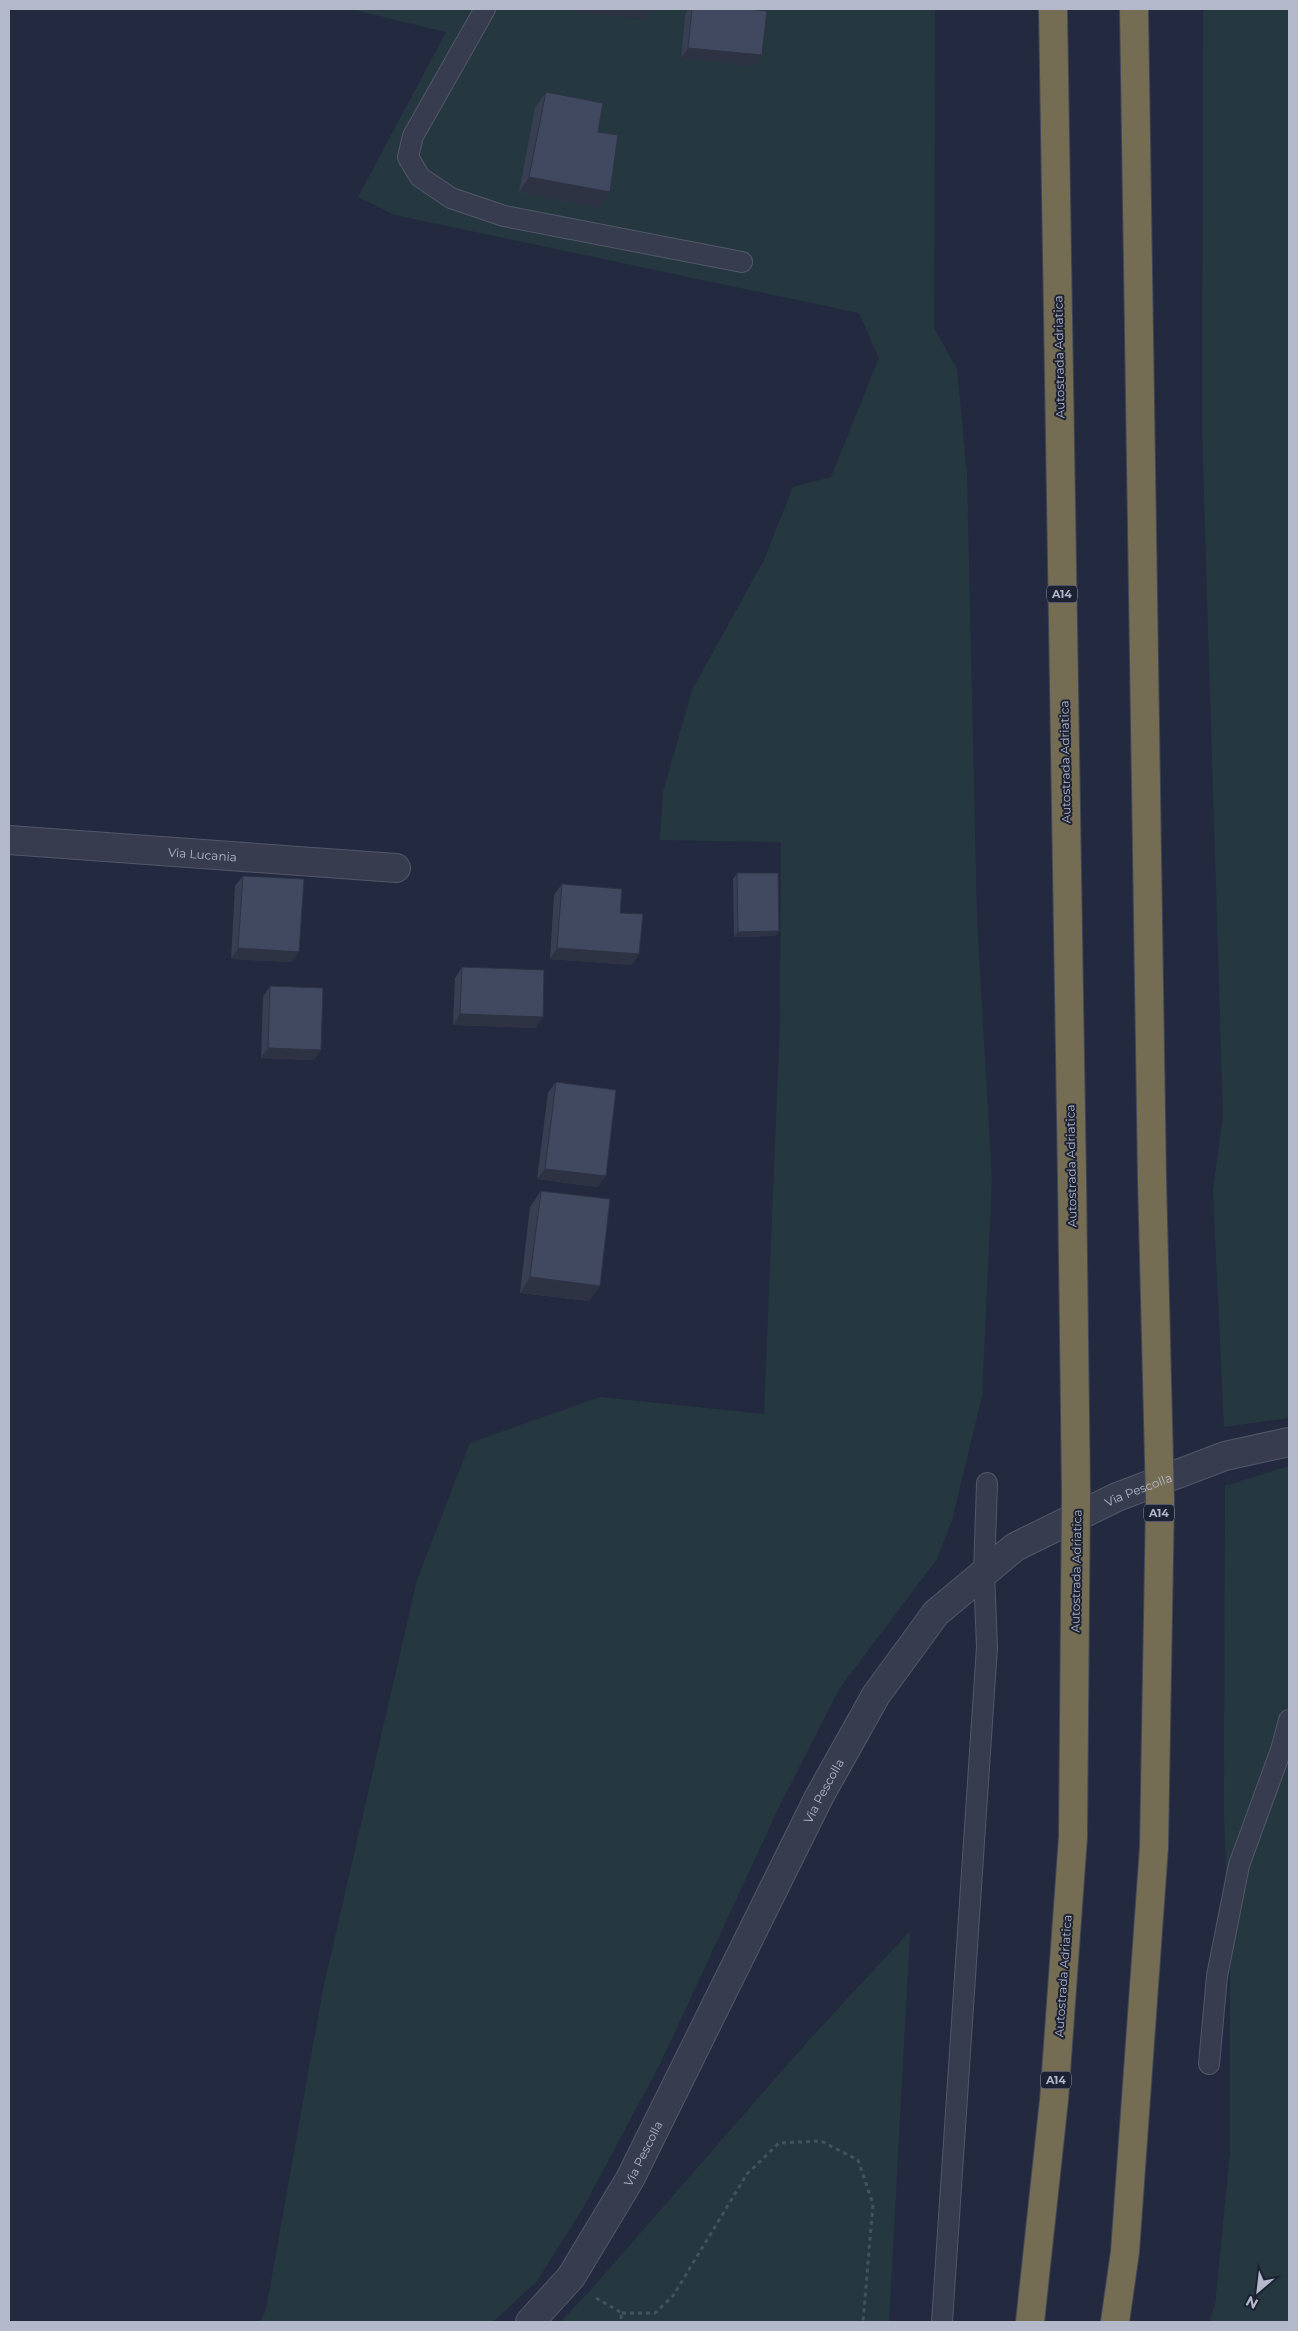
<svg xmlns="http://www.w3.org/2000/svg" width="1298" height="2331" viewBox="0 0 1298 2331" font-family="Montserrat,sans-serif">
<rect width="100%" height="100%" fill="#232a3f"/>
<path fill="#253840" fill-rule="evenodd" d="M350,9H564L644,19L646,9H935L934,328L957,369L967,475L977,920L992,1180L982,1396L952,1520L937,1559L839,1689L777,1811L661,2062L583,2208L537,2281L493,2322H260L266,2310L323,1989L417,1580L470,1443L600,1397L764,1414L780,1022L781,842L660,840L663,792L692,690L764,560L793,487L831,477L879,358L859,313L395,215L358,197L446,32ZM685,14L755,66L681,58Z
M1203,9H1289V1418L1224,1427L1213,1190L1223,1116L1202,431Z
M1289,1466V2322H1209L1215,2306L1230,2151V1961L1224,1817L1225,1486Z
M910,1931L889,2322H560L588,2293L809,2040Z"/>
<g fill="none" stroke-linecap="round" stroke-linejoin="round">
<defs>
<path id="service" d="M485,9L413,136L408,157L420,177L451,198L504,216L742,262
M1209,2064L1217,1976L1239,1865L1281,1750L1289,1720
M942,2322L987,1647L984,1573L987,1483"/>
<g id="minor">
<path id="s1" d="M9,840L396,868"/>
</g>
<g id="tertiary">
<path id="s2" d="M530,2322L571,2277L630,2179L819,1797L876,1695L936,1613L1015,1547L1117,1497L1225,1456L1289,1442"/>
</g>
<path id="motorway" d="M1053,9L1072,1179
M1134,9L1152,1179
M1030,2322L1054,2100L1073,1837
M1115,2322L1125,2252L1154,1847"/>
</defs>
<use href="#service" stroke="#52586a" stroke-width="22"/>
<use href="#minor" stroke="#52586a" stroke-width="30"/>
<use href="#tertiary" stroke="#52586a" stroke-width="30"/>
<use href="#motorway" stroke="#3f4557" stroke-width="30"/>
<path stroke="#40545a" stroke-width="3" stroke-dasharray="4 4" stroke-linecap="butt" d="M596,2298L622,2313L620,2322
M622,2313H655L673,2296L747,2174L779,2143L821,2141L858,2160L873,2204L863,2322"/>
<use href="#service" stroke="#373d4f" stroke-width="20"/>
<use href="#minor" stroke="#373d4f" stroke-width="28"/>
<use href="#tertiary" stroke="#373d4f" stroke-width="28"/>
<use href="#motorway" stroke="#756d53" stroke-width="28"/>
<defs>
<path id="motorway-bridge" d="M1072,1179L1076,1492L1073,1837
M1152,1179L1160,1500L1154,1847"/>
</defs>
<use href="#motorway-bridge" stroke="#3f4557" stroke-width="30" stroke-linecap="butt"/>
<use href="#motorway-bridge" stroke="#756d53" stroke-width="28"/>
</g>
<path fill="#383f53" d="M688,9H748L762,55L755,66L681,58L685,14Z
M546,92L598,132L610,192L599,208L519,192L535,108Z
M737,873L779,931L775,936L734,937L733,879Z
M243,876L292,962L231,959L235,886Z
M562,884L620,913L632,965L550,959L554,895Z
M462,967L543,1017L535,1028L453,1025L455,978Z
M270,986L314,1060L261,1058L263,997Z
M556,1082L598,1187L537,1179L548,1093Z
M541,1191L600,1286L589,1301L520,1293L530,1207Z"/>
<path fill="#2e3344" d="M565,9H652L645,19L564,10Z
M688,48L762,55L755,66L681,58Z
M529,177L610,192L599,208L519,192Z
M779,931L775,936L734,937L738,932Z
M238,948L299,952L292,962L231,959Z
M557,948L639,954L632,965L550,959Z
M460,1014L543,1017L535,1028L453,1025Z
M268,1048L321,1050L314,1060L261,1058Z
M545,1169L606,1176L598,1187L537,1179Z
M530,1277L600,1286L589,1301L520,1293Z"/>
<path fill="#414961" stroke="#2e3344" d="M692,9H748L767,11L762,55L688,48Z
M546,92L603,103L598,132L618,135L610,192L529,177Z
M737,873H778L779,931L738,932Z
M243,876L304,879L299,952L238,948Z
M562,884L622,889L620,913L643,914L639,954L557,948Z
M462,967L544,970L543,1017L460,1014Z
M270,986L323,988L321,1050L268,1048Z
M556,1082L616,1090L606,1176L545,1169Z
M541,1191L610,1199L600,1286L530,1277Z"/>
<g text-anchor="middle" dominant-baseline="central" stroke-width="4" stroke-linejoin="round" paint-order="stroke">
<g fill="#1c2234" stroke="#868b9d" stroke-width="1">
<rect x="1047" y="585.5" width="30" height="17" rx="4"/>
<rect x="1144" y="1504.5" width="30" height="17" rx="4"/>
<rect x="1041" y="2071.5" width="30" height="17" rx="4"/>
</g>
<g font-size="11" font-weight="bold" fill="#b3b8ca">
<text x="1062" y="594">A14</text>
<text x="1159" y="1513">A14</text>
<text x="1056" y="2080">A14</text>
</g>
<g font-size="12" fill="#b3b8ca" stroke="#1c2234">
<text transform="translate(1059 357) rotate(-91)">Autostrada Adriatica</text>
<text transform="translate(1065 762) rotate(-91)">Autostrada Adriatica</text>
<text stroke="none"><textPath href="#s1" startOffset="194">Via Lucania</textPath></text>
<text transform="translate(1071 1166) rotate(-91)">Autostrada Adriatica</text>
<text stroke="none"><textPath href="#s2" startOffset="1059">Via Pescolla</textPath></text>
<text transform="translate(1076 1571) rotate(-89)">Autostrada Adriatica</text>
<text stroke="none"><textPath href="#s2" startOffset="609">Via Pescolla</textPath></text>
<text transform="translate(1063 1976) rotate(-86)">Autostrada Adriatica</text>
<text stroke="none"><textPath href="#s2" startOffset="204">Via Pescolla</textPath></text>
</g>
</g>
<rect width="1298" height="2331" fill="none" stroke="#b3b8ca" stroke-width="20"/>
<g transform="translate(1258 2291) rotate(208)" stroke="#1c2234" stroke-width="4" paint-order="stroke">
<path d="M0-4L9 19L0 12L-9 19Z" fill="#b3b8ca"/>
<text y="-8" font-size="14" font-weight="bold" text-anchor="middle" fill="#b3b8ca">N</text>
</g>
</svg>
